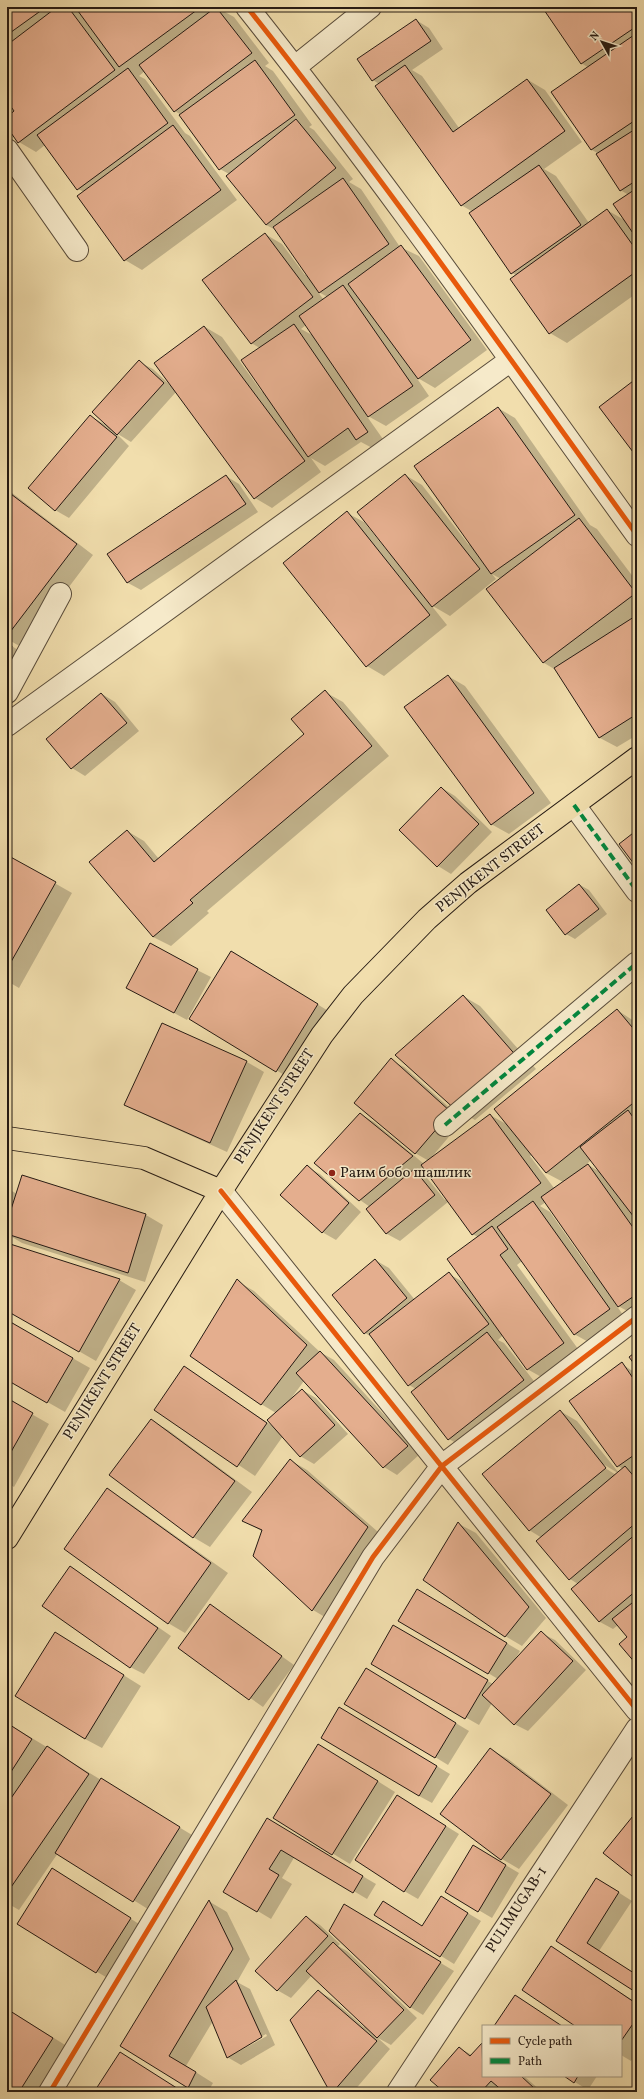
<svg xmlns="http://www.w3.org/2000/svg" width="644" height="2099" viewBox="0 0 644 2099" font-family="Vollkorn,serif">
<rect width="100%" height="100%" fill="#f1dead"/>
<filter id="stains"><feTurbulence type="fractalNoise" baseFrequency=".005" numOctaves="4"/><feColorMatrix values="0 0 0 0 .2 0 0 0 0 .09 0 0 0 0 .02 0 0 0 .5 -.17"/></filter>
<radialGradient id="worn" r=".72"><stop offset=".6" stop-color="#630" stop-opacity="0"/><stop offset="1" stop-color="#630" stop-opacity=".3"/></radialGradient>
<path fill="#0003" fill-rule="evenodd" d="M7,7H223L225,12L234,17L269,63L265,66L273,71L312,125L309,127L314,130L353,179L349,182L361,189L400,247L419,256L487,350L435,388L416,377L429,396L386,426L366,415L385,442L374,449L361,442L325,466L311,458L321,472L272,508L255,498L176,392L131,442L116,433L129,446L69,518L55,510L90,416L108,426L139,362L153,369L170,385L205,327L222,337L262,392L263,390L260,348L251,343L265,234L282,244L305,275L307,274L276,230L266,225L229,174L220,169L181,115L175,111L145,71L139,76L145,79L185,133L190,136L237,200L142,270L125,260L78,197L84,192L78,189L45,145L36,152L19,142L7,126V118L16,112L7,100ZM317,291L324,295L328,297L324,300ZM306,325L314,336L301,329Z
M543,7H637V293L567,343L550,333L516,275L512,273L473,212L461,205L379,84L373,80L416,20L429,28L443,49L412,70L422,76L459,128L528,80L545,90L582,142L544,169L556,176L589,223L607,210L626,221L629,195L620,190L599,154L592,150L553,93L589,68L581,63Z
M498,408L515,418L590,525L597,529L637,582V735L617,747L600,738L556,670L544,663L488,589L501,579L492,574L496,579L450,616L431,605L447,625L384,676L367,666L347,513L364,522L389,553L405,475L422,485L469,545Z
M226,476L239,484L258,512L141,590L128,583L109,554Z
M7,489L93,555L23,648L7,639Z
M7,643L29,657L7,690Z
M448,676L465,686L551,803L509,834L491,824Z
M325,692L343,702L389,756L207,911L209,913L171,946L153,937L127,831L144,841L159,859L305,735Z
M102,694L115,702L139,731L85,776L72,768Z
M442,788L455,796L492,832L451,874L438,866L401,830Z
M7,856L72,893L19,988L7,981Z
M580,885L589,890L607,914L575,939L566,934Z
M248,962L335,1015L294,1081L191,1018Z
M197,970L211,977L187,1020L141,995Z
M463,996L480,1006L536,1069L475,1120L458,1110Z
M617,1010L637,1023V1316L616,1305L626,1319L592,1344L574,1334L522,1261L517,1265L581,1353L545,1379L527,1369L503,1335L498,1340L504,1343L541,1390L466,1449L449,1439L416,1389L409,1385L372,1337L365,1333L375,1260L389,1268L415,1300L449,1274L465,1283L478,1237L472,1234L448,1202L400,1241L387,1234L367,1209L370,1207L360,1200V1114L374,1122L424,1164L429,1161L415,1153L391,1060L404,1067L463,1120L431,1158L490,1115L508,1125ZM532,1155L546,1173L563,1182L554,1188L530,1156ZM591,1160L600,1172L587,1164ZM423,1167L447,1199L445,1200L427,1178L416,1172ZM546,1202L594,1270L592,1272L550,1212L540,1206Z
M162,1024L247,1062L264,1072L227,1152L143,1114L126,1105Z
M307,1167L320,1174L361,1212L336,1240L322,1232Z
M23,1176L146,1215L163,1225L145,1282L22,1243L7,1234V1188L17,1194Z
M7,1244L119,1280L136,1290L96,1361L7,1310Z
M237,1281L254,1291L320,1352L334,1360L420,1454L397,1475L384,1467L304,1381L290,1400L302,1390L316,1398L348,1434L314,1464L300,1456L283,1436L255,1476L155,1409L184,1367L274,1427L276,1413L261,1404Z
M7,1321L90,1368L65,1412L7,1379Z
M622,1364L637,1374V1470L634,1472L637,1474V1664L629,1638L618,1625L613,1629L600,1622L572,1589L578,1584L570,1579L542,1538L529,1530L560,1411L577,1421L619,1473L623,1469L618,1466ZM603,1464L618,1473L616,1475L602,1466Z
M7,1400L49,1424L14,1487L7,1483Z
M151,1420L168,1430L252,1492L210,1547L193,1537Z
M290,1460L307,1470L385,1538L330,1620L313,1610L254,1556L263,1532L244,1521Z
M107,1490L125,1500L228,1573L185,1633L168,1623Z
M459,1524L476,1533L546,1618L522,1646L505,1636Z
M71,1567L171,1636L144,1674L130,1667Z
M417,1590L520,1651L514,1661L541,1633L555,1640L586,1670L528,1731L514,1724L492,1703L479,1725L372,1664L393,1627L493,1684L498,1679L399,1620Z
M210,1605L294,1665L263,1707L179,1648Z
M72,1643L141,1686L102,1748L85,1739Z
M379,1677L469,1731L448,1765L435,1757Z
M353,1716L450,1774L432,1803L419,1796Z
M7,1723L197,1838L151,1911L58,1853L19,1910L7,1903Z
M490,1749L508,1759L568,1805L519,1869L502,1859L442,1813Z
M336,1755L395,1792L350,1864L274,1818Z
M398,1796L459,1834L418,1899L404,1891Z
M267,1820L376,1884L367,1899L295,1856L282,1878L292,1884L271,1919L225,1891Z
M473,1846L519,1873L492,1918L446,1891Z
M69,1880L147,1929L114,1982L18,1924Z
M610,1887L632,1901L599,1951L637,1975V1992L557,1941Z
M441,1897L481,1921L454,1964L375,1915L423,1926Z
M210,1902L227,1912L250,1959L237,1982L250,1989L275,2045L241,2065L227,2057L213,2021L186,2066L213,2083L208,2092H198L121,2046ZM266,2034L267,2036L234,2054V2052Z
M358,1913L454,1971L423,2015L410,2007Z
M306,1917L320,1925L340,1944L338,1946L347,1951L417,2018L391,2045L378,2038L390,2049L353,2092H331L318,1991L332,1999L364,2027L365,2025L312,1975L291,1998L277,1990Z
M551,1947L637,2003V2053L631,2061L621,2055V2026H577Z
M7,2009L70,2048L42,2092H7Z
M482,2044L483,2076H524L542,2092H505L503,2090L501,2092H446L459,2048L472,2055Z
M565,2076H597L588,2090Z"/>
<path fill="#e4ae8e" stroke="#251a13" d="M7,7H46L7,35Z
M57,7H68L115,70L18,143L7,127V117L14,111L7,101V45Z
M75,7H201L119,67Z
M216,7L252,53L174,112L139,65Z
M542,7H637V26L581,64Z
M416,19L431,41L372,81L357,59Z
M637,33V119L591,150L551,92Z
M255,60L295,115L219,170L179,115Z
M405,65L453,132L527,79L565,131L461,206L375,86Z
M128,68L168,123L77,190L37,135Z
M296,119L336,168L266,225L226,176Z
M173,125L221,190L124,261L77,196Z
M637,128V180L620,191L596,154Z
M539,165L581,225L511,274L469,213Z
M343,178L389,244L319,293L273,227Z
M637,188V239L613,204Z
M607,209L637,251V271L549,334L510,279Z
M265,233L313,297L251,344L202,280Z
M401,245L471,340L418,379L348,284Z
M343,285L413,386L368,417L299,316Z
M294,324L368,432L356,440L348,428L308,457L241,360Z
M204,326L305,461L254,499L154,363Z
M139,360L164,383L117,435L92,412Z
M637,378V455L636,456L599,407Z
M498,407L575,515L491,574L414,466Z
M90,415L117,437L55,511L28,488Z
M405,474L480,569L432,607L357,512Z
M226,475L246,504L127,583L107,554Z
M7,491L77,544L7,636Z
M347,511L430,615L366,667L283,563Z
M579,518L636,593L543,663L486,589Z
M637,615V714L599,738L554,668Z
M7,643L12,646L7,654Z
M448,675L534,793L491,825L404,707Z
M325,690L372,746L190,900L193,903L153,937L89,862L127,830L154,862L304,734L291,719Z
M101,693L127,723L71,769L46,739Z
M441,787L479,824L437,867L399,830Z
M637,830V868L619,844Z
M7,855L56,882L7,969Z
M579,884L599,909L565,935L546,910Z
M150,943L198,969L174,1013L126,988Z
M231,951L318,1004L276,1072L189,1019Z
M463,995L519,1059L457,1111L395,1055Z
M617,1009L637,1033V1100L546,1173L494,1109Z
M162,1023L247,1061L210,1143L124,1105Z
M391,1058L451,1112L415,1154L354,1103Z
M628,1110L637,1123V1221L580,1147Z
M360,1113L413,1156L359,1201L314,1163Z
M490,1114L541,1183L472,1235L421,1165Z
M588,1164L637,1233V1294L618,1307L541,1197Z
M307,1165L349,1203L322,1233L280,1195Z
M414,1169L435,1195L386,1234L366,1209Z
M22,1175L146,1214L128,1273L7,1234V1222Z
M533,1201L610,1309L574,1335L497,1227Z
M492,1226L508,1249L500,1255L564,1343L527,1370L447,1259Z
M7,1243L120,1279L79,1352L7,1311Z
M375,1259L407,1298L364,1334L332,1295Z
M449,1272L489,1324L408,1386L369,1334Z
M237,1279L307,1345L261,1405L190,1356Z
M7,1320L73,1358L47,1403L7,1380Z
M487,1332L524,1380L448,1440L411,1392Z
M320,1351L408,1446L383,1468L296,1373Z
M637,1351V1368L629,1357Z
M622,1362L637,1384V1453L617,1467L569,1401Z
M184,1366L267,1423L237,1467L154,1410Z
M302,1389L335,1425L300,1457L267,1420Z
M7,1398L33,1413L7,1459Z
M560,1410L606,1468L529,1531L482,1474Z
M151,1419L235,1481L193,1538L109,1475Z
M290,1459L368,1527L312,1611L253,1556L262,1530L242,1521Z
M625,1466L637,1480V1522L569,1580L536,1541Z
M107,1488L211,1563L168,1624L64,1549Z
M458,1522L529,1607L505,1637L423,1580Z
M637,1533V1590L599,1622L571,1589Z
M70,1566L158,1628L130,1668L42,1606Z
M417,1589L507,1643L488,1674L398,1621Z
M637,1599V1665L619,1644L627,1637L612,1619Z
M210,1604L282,1656L249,1700L178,1648Z
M393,1625L488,1680L465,1719L371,1664Z
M541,1631L573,1661L514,1725L482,1695Z
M55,1632L124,1675L85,1739L15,1696Z
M366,1668L456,1723L435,1758L344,1704Z
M339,1707L437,1766L419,1796L321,1738Z
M7,1723L32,1739L7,1778Z
M318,1744L378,1781L332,1855L273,1818Z
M47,1746L89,1774L7,1893V1804Z
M490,1748L551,1794L501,1860L440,1814Z
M101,1778L180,1827L133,1902L55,1853Z
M397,1795L446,1826L404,1892L355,1860Z
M637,1811V1880L603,1853Z
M267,1818L363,1876L353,1893L281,1850L269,1869L279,1875L257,1912L223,1892Z
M473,1845L506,1865L478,1912L445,1892Z
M52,1868L131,1918L96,1973L17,1924Z
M596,1878L619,1892L587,1943L637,1975V1993L556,1941Z
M441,1896L468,1913L440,1957L374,1915L383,1901L422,1926Z
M209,1900L233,1949L169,2056L196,2072L188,2088L120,2046Z
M344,1904L441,1962L410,2008L329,1931Z
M306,1916L328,1936L277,1991L255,1971Z
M333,1942L404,2010L377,2038L306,1971Z
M551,1946L637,2004V2018L621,2041V2026H575L522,1990Z
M236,1980L262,2037L227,2058L206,2007Z
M318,1990L377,2041L333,2092H330L290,2020Z
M515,1995L562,2026H494Z
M7,2009L53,2038L19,2092H7Z
M482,2043L483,2076H521L535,2089L532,2092H504L491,2081L481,2092H444L430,2080L459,2047L470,2056Z
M120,2052L183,2092H94Z
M564,2076H578L574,2083Z"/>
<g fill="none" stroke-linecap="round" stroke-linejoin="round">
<defs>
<path id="minor" d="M247,7C383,178 509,358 637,535
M295,67L370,7
M7,150L77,250
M7,692L60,594
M7,725L511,360
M574,805L637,891
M445,1125L637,963
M221,1191L637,1710
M50,2092L373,1557L442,1466L637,1317
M398,2092L637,1729"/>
<path id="major" d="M7,1138L144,1158L221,1191
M7,1538L221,1191L322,1035L353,995L427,919L468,883L637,758"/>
</defs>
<use href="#minor" stroke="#584b3a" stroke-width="24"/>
<use href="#major" stroke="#251a13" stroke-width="24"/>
<use href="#minor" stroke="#f6eaca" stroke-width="22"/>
<use href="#major" stroke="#f1dead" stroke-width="22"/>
<path stroke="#00873e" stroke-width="4" stroke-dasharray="8 4" stroke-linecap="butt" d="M574,805L637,891
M445,1125L637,963"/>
<defs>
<path id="cycleway" d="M247,7C383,178 509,358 637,535
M221,1191L637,1710
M50,2092L373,1557L442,1466L637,1317"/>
</defs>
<use href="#cycleway" stroke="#f6eaca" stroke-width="8"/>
<use href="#cycleway" stroke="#e8590c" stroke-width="5"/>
</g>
<circle fill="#8f2418" stroke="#f6eaca" stroke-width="1.5" cx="332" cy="1173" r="4"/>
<g text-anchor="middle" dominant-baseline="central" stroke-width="3" stroke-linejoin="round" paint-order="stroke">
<g font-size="15" fill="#251a13" stroke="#f6eaca">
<text transform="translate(491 869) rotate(-38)">PENJIKENT STREET</text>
<text transform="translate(275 1107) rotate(-57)">PENJIKENT STREET</text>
<text transform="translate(103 1382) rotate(-58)">PENJIKENT STREET</text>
<text transform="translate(517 1910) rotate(-57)">PULIMUGAB-1</text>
</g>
<g font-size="15" fill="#251a13" stroke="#f6eaca" text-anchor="start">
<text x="340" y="1173">Раим бобо шашлик</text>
</g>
</g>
<rect width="644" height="2099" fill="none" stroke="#f1dead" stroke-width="24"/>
<rect x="8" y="8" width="628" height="2083" fill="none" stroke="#251a13" stroke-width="2"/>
<rect x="12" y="12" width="620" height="2075" fill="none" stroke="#251a13"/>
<rect x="482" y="2025" width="140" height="52" fill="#f6eaca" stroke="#a29781"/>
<rect x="490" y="2038" width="20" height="6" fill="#e8590c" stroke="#a29781"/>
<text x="518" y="2045" font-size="12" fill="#251a13">Cycle path</text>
<rect x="490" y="2058" width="20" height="6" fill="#00873e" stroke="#a29781"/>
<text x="518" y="2065" font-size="12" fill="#251a13">Path</text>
<g transform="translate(602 42) rotate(309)" stroke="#f6eaca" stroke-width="3" paint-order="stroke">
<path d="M0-3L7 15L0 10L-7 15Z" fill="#251a13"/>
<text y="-6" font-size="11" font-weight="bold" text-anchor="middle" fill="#251a13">N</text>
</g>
<rect width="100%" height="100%" filter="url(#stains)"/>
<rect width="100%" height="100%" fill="url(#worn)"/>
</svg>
